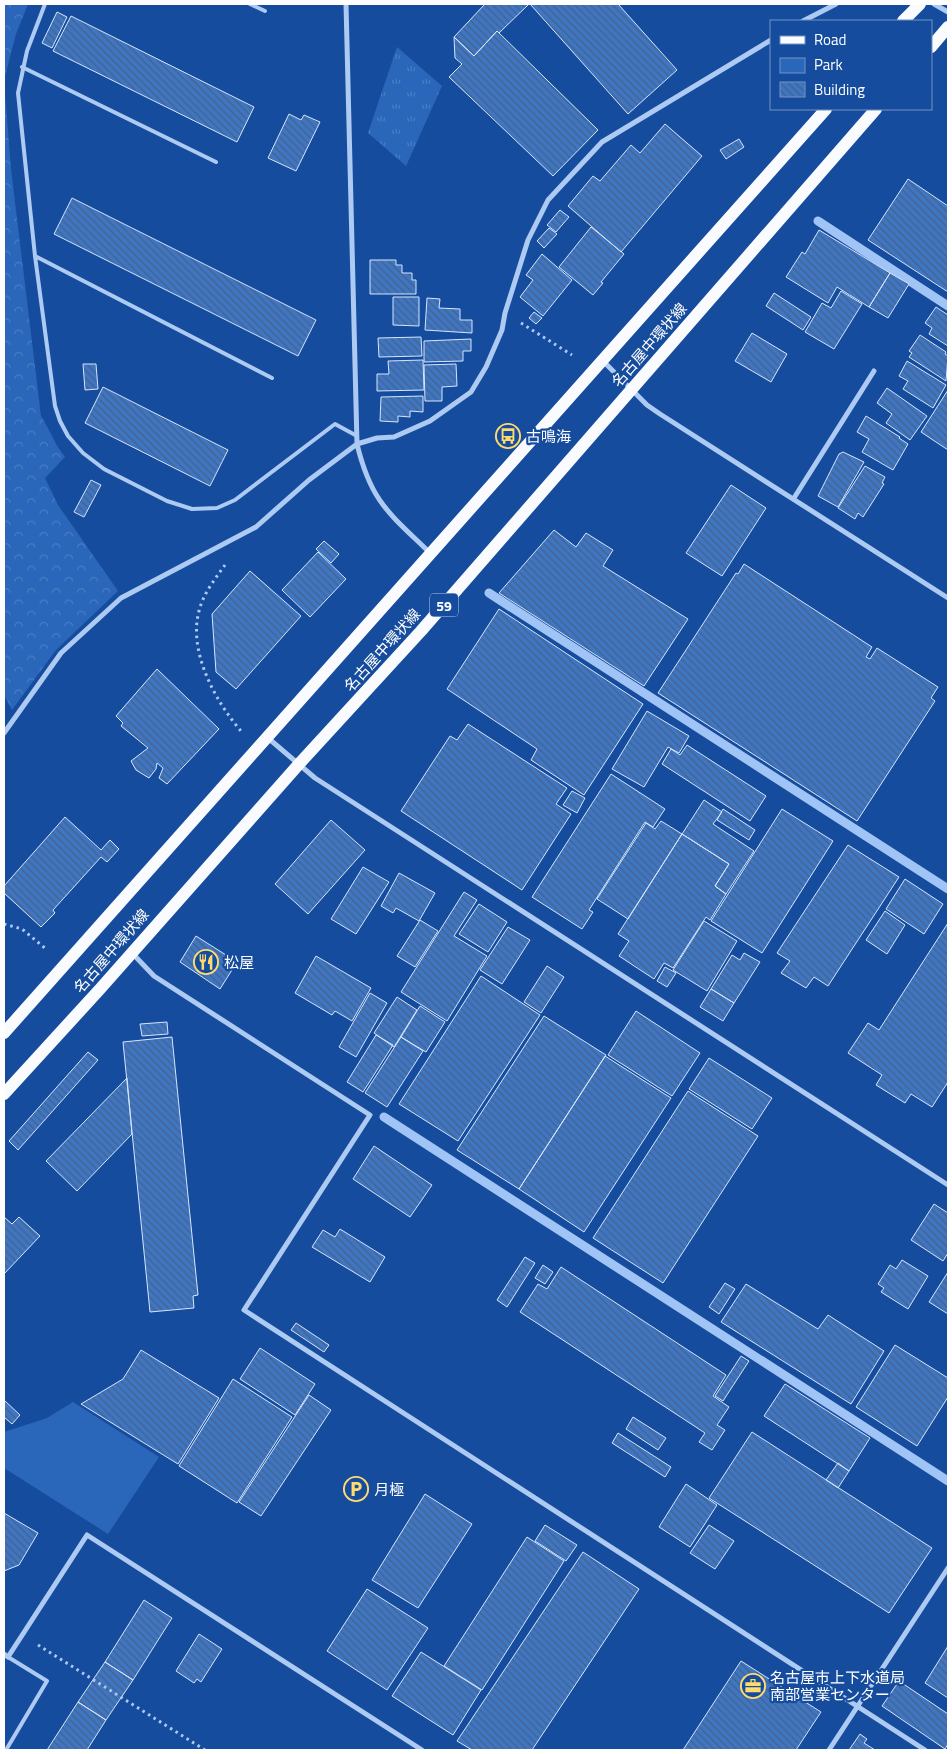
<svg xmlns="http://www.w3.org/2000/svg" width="952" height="1754" viewBox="0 0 952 1754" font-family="'Titillium Web','Noto Sans JP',sans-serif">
<defs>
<pattern id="grass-tufts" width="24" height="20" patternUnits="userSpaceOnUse" patternTransform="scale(1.25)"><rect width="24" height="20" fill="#2a66ba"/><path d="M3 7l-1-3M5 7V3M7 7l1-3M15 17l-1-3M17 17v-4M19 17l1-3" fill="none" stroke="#4a7dc4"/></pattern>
<pattern id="forest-crowns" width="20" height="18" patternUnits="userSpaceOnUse" patternTransform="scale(1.25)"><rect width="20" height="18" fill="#2a66ba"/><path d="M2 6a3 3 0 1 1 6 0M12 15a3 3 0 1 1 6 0" fill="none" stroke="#4a7dc4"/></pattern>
<pattern id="building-back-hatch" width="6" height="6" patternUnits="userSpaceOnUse" patternTransform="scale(1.25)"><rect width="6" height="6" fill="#3f76c3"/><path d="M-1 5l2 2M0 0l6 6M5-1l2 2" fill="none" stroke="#466188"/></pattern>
</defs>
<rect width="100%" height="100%" fill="#164c9d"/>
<path fill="url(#grass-tufts)" d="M397,47L442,86L406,166L368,133Z"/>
<path fill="url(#forest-crowns)" d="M4,4H28L16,34L4,80L11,169L41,416C50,430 55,445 65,457L45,478L58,505L118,591L56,650L12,710L4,695Z"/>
<path fill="#2a66ba" d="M73,1402L159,1457L108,1534L4,1468V1432L47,1418Z"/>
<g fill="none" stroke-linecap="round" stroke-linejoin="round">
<path stroke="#a0c4f5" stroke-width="9" d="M818,221L948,306
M489,593L948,889
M384,1117L948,1481"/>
</g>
<path fill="url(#building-back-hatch)" stroke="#d5e6fd" d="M485,4H529L499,33L497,31L474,56L454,37Z
M530,4H618L677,70L628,114Z
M57,12L67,17L52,48L42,43Z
M71,16L254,107L237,142L53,51Z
M497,31L598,130L553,176L449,77L462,64L455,58L454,37L474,56Z
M289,114L301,120L304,115L320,122L296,171L268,158Z
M665,124L702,156L621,252L568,206L593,176L600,181L631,145L640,153Z
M739,139L744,147L726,159L720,150Z
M908,179L948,206V292L868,240Z
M72,198L316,320L298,356L54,234Z
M560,210L569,217L556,232L547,225Z
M591,227L624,254L601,282L603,283L593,295L559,267Z
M549,228L557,234L544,248L537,241Z
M819,230L890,273L869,307L837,287L828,303L786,277L802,252L805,254Z
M542,254L572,280L543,316L520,297L533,280L526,275Z
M370,260H396V265H402V273H412V280H416V294H370Z
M890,273L909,284L888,318L869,307Z
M841,291L862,304L834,349L805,332L822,303L831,308Z
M774,293L811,317L803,330L766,306Z
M393,297H419V326L393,325Z
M427,298L440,299L439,308L460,309V320H472V333L425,330Z
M936,307L948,315V346L929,334L932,328L925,323Z
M534,312L542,318L536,324L529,318Z
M752,333L787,354L771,382L735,361Z
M920,335L946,352L945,354L948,356L946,381L909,357L912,353L909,351Z
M421,337L422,356L379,357L378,338Z
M471,339V351H463V361L424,362V341Z
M423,360L424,390L377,391V374H389L388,361Z
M907,361L946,385L933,408L903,389L908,381L899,376Z
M83,364H96L98,389L85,390Z
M456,364L457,386L442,387V401H425L424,365Z
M103,387L228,450L210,486L85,423Z
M887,388L927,416L910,440L886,423L892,414L877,403Z
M948,390V450L921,432Z
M423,396V412L410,411V417L398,416V422L380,421L381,397Z
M866,416L900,437L899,438L908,444L893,470L862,452L869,439L857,432Z
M843,452L864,462L838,507L818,496L839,454Z
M865,466L885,477L882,483L884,484L863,517L858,513L855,519L838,508Z
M91,480L101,485L84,517L74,512Z
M731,485L766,508L722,576L686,553Z
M554,530L576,547L586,533L613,550L603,566L688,619L644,686L499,593Z
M324,541L339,554L331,563L316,549Z
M318,552L346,579L310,617L282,590Z
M744,564L872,647L866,657L870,659L877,648L938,687L931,698L935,701L857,821L658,693L736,573L738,574Z
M250,571L301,616L236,689L216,672L212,614Z
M499,609L643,704L584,795L531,760L537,749L447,689Z
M157,669L219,729L167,784L159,778L163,768L157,763L156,769L149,778L136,770L131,761L148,748L121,726L123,723L116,716Z
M647,711L689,736L679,753L668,747L644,787L612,769Z
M468,724L567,788L556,804L571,814L522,890L401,811L450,736L457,740Z
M687,745L766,796L750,821L662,764L671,749L680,755Z
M611,774L665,809L653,827L645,822L589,910L593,912L582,929L532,897Z
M572,791L585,798L577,813L563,805Z
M704,800L722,812L713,824L754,851L726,894L715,886L729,864L682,834Z
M723,809L755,830L749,840L717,820Z
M782,809L833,841L762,953L711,921Z
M65,817L101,850L110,840L119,849L107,862L101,857L53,910L55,913L41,927L4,893V886Z
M331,820L365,850L308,914L275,884Z
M661,821L682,834L628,919L597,899L646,823L655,829Z
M682,834L729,864L715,886L726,894L710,920L706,917L673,968L664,963L654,979L619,956L629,941L618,934Z
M848,845L899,877L828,986L814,977L806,988L781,973L790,961L777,953Z
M363,867L389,882L356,934L331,919Z
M399,873L435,893L419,921L396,908L393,913L381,906Z
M905,879L943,904L924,934L886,909Z
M464,892L477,900L454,936L487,956L447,1021L401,992Z
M479,904L507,922L488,952L459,934Z
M885,911L905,925L887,954L866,940Z
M420,920L438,931L415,967L397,956Z
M704,921L737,941L707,991L673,970Z
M948,923V1082L932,1107L911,1094L905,1103L876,1085L882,1075L848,1053L868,1023L879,1030Z
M508,927L530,940L502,984L480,970Z
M196,936L237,962L220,989L180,962Z
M744,953L760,962L734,1003L711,989L732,955L740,960Z
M316,956L371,988L352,1021L335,1011L332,1015L295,993Z
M547,966L564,977L541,1013L524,1002Z
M665,967L676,973L667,987L657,981Z
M481,976L540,1015L458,1141L399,1104Z
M711,989L734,1003L723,1021L700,1007Z
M370,993L387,1003L356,1057L339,1047Z
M397,997L417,1010L394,1047L374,1033Z
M420,1006L445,1022L426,1052L401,1037Z
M636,1011L700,1053L672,1096L608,1055Z
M544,1016L606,1055L519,1189L457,1150Z
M167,1022L168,1034L142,1036L140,1024Z
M376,1035L393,1045L363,1092L347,1082Z
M172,1037L198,1295L193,1296L194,1308L150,1312L123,1042Z
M401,1037L423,1051L387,1107L365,1093Z
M88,1052L98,1060L18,1150L9,1141Z
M605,1056L671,1098L584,1232L519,1189Z
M709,1058L772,1098L752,1129L689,1089Z
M127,1078L132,1134L77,1191L46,1161Z
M688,1091L758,1136L663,1283L593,1238Z
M374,1146L432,1185L410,1217L353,1179Z
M934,1204L948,1213V1253L943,1261L911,1240Z
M4,1217L12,1224L19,1217L40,1236L4,1274Z
M340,1229L385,1257L370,1282L312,1247L323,1230L335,1237Z
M525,1257L535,1263L507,1307L497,1300Z
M902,1260L928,1276L908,1309L881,1292L884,1288L878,1284L890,1265L896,1269Z
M543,1265L553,1272L545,1284L535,1278Z
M561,1267L726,1375L713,1396L729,1407L717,1425L725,1430L712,1450L699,1442L705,1433L520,1312L538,1284L547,1289Z
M948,1272V1314L929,1302Z
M725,1283L735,1289L719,1314L709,1307Z
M746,1284L818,1329L828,1315L884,1351L851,1404L721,1322Z
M296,1323L329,1345L324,1352L291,1330Z
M895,1345L948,1378V1397L917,1446L856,1407Z
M260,1348L315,1384L295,1415L240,1379Z
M141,1350L219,1398L178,1464L81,1404L123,1379Z
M741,1356L749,1361L723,1401L715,1396Z
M233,1379L292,1417L237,1503L179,1466Z
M785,1384L870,1438L849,1471L764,1416Z
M309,1395L331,1410L261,1516L239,1502Z
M4,1400L20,1415L12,1424L4,1417Z
M633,1417L666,1438L658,1450L626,1429Z
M752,1432L932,1548L889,1613L709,1498Z
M618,1433L671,1467L665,1477L612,1443Z
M838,1463L849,1471L838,1488L826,1480Z
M686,1484L717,1505L690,1547L659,1527Z
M425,1494L472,1524L418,1608L372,1580Z
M4,1513L38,1533L19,1565L4,1571Z
M545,1525L577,1545L566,1561L535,1541Z
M709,1525L734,1541L715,1569L690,1553Z
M527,1537L564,1561L482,1690L444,1666Z
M583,1552L639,1589L532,1750H472L457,1741Z
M367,1589L428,1628L387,1690L327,1651Z
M144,1600L172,1618L133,1680L105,1662Z
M199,1634L222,1649L201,1682L197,1679L194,1683L176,1671Z
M948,1646V1698L925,1683Z
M421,1652L481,1690L453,1735L392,1696Z
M741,1661L821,1712L796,1750H683Z
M105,1662L133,1680L106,1720L78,1702Z
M899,1681L948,1714V1744L945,1749L882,1706Z
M78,1702L106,1720L87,1750H47Z
M860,1734L867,1739L864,1743L875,1750H849Z"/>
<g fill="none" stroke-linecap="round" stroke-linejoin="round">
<path stroke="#adcaf3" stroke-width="3" stroke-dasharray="2.5 4" stroke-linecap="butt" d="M521,323L572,355
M225,565C215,579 203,594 199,611C188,651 215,701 241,731
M4,924L22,929L46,949
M38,1645L205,1750"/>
<path stroke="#adcaf3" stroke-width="4" d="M45,4L27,51L18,93L35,256L55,406L60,421L68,436L83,453L104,469L167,501L192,509L217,508L235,500L335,424L357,436
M250,4L265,11
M22,67L216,162
M35,256L272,378
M6,1750L47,1681L8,1657"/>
<path stroke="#adcaf3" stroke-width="5" d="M346,4L357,444C371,502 389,513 430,553
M934,4L948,12
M803,21L836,4
M603,361L647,405L660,414L948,598
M794,498L874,371
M4,733L61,653L121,598L256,527L309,480L357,444L377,438L394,437L430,421L471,392L486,367L502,330L505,313L528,240L548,200L602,142L771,40
M268,738L315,778L948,1185
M132,953L154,976L370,1115L244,1310L925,1750
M4,1654L8,1657L87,1535L422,1750
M829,1750L948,1568"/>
<path stroke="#f9fbff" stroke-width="12" d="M903,21L920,4
M931,47L948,27
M4,1033L826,109
M4,1094L100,989L299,764L421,631L876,109"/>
</g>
<defs>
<symbol id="bus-ring" viewBox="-11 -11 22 22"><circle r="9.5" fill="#164c9d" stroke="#ffdb6f" stroke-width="1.5"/><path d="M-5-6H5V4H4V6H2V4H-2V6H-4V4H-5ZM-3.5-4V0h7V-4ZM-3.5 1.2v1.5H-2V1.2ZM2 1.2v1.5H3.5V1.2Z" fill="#ffdb6f"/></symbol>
<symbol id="restaurant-ring" viewBox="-11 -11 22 22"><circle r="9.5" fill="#164c9d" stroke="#ffdb6f" stroke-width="1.5"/><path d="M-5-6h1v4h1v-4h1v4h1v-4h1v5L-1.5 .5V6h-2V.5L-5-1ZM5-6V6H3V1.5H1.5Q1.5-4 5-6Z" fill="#ffdb6f"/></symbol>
<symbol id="parking-ring" viewBox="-11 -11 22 22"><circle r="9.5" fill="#164c9d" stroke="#ffdb6f" stroke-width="1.5"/><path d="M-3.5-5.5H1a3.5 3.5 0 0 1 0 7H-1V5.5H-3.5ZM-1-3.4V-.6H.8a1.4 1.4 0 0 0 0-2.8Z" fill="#ffdb6f"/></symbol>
<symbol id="office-ring" viewBox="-11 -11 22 22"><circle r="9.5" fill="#164c9d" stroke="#ffdb6f" stroke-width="1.5"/><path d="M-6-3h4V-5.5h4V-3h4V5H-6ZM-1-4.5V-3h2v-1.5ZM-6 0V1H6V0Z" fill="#ffdb6f"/></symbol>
</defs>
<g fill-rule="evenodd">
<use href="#bus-ring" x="494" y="422" width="28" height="28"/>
<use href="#restaurant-ring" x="192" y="948" width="28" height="28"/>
<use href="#parking-ring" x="342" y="1475" width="28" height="28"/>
<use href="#office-ring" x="739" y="1672" width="28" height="28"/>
</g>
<g text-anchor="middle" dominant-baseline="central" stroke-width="4.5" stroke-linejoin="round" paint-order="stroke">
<rect fill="#164c9d" stroke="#b9c9e2" stroke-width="1" x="430" y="593.5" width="28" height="23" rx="4"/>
<g font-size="14" font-weight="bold" fill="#fff">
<text x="444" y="605">59</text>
</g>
<g font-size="15" fill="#fff" stroke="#164c9d">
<text transform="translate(649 345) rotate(-49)">名古屋中環状線</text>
<text transform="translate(382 650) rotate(-48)">名古屋中環状線</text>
<text transform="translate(111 951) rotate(-49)">名古屋中環状線</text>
</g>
<g font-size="15" fill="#fff" stroke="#164c9d" text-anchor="start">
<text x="526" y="436">古鳴海</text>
<text x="224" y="962">松屋</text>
<text x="374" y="1489">月極</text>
<text x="770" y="1677">名古屋市上下水道局<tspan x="770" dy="17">南部営業センター</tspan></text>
</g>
</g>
<rect width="952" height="1754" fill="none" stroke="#ffffff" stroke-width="10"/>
<rect x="770" y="20" width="162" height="90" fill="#164c9d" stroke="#7394c4"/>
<rect x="780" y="36" width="25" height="8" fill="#f9fbff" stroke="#7394c4"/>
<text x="814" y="45" font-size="15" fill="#ffffff">Road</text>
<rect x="780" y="58" width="25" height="15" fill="#2a66ba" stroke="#7394c4"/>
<text x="814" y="70" font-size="15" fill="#ffffff">Park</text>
<rect x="780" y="82" width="25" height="15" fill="url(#building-back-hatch)" stroke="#7394c4"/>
<text x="814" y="95" font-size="15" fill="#ffffff">Building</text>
</svg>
